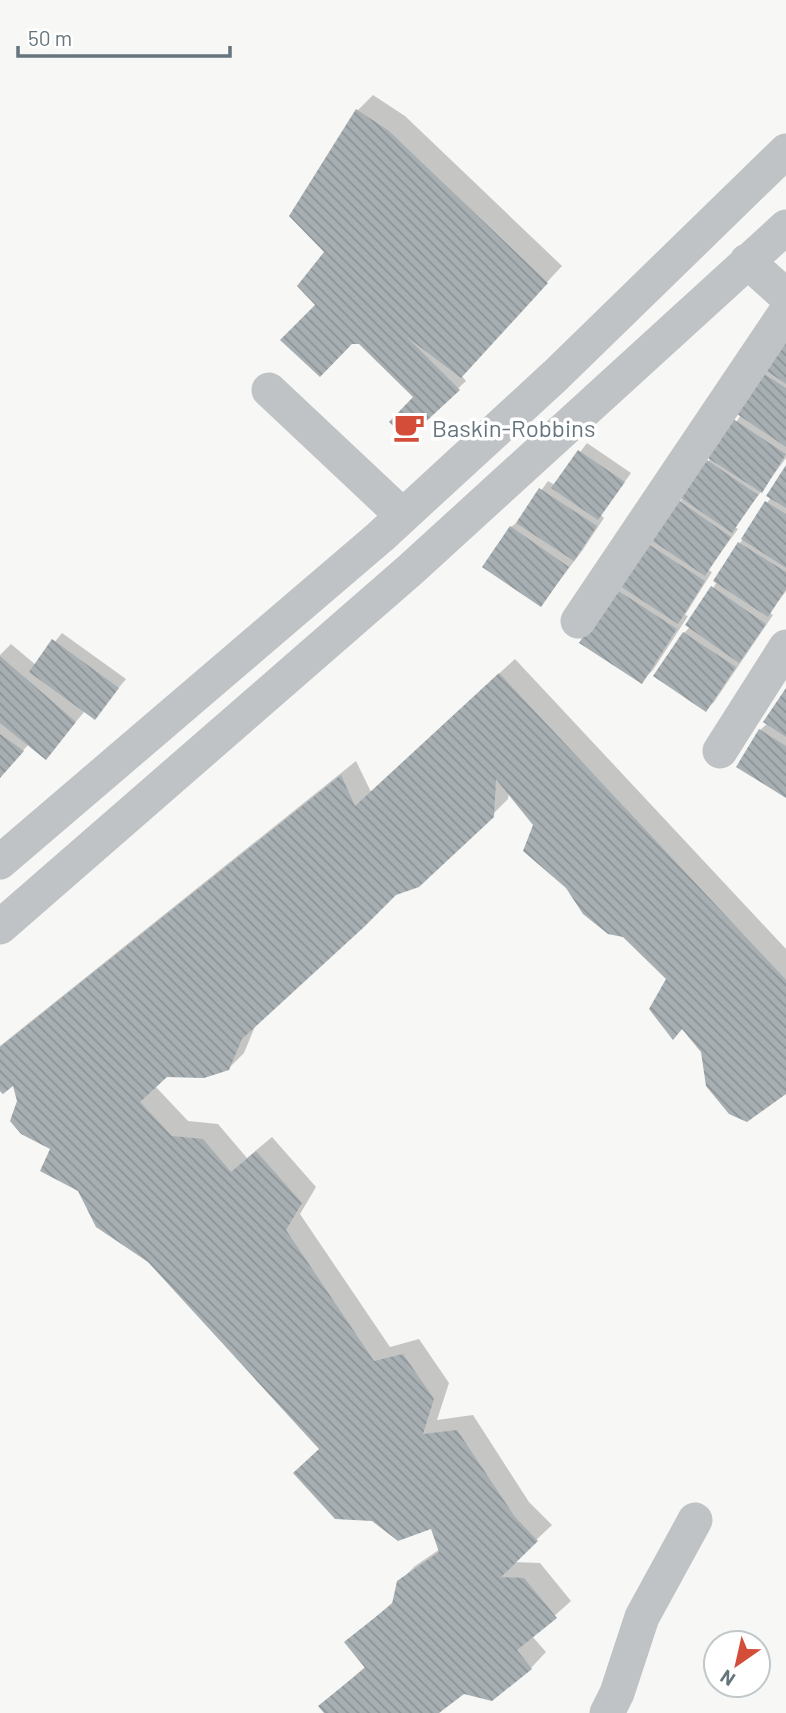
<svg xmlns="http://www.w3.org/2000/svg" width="786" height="1713" viewBox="0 0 786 1713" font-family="Barlow,sans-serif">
<defs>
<pattern id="building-back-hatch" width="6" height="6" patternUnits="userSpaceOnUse" patternTransform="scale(1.75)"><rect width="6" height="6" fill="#a7afb3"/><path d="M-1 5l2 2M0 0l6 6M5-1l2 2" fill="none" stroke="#8c9397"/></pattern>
</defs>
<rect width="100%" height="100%" fill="#f7f7f5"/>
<path fill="#0003" d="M373,95L405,116L562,266L461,375L466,381L407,437L416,396L318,305L326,251L291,216L358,110Z
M786,327V458L735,527L738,529L708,570L712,572L685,615L688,616L653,670L641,682L581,642L741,415Z
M587,443L631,473L601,515L604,518L582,551L541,605L511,527L520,520L548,481L555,485Z
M786,468V591L770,613L773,615L714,702L706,710L684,633L690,627L740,543L771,497Z
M62,633L126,679L94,718L85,711L46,757L29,744L0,776V655L11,644L36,665Z
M515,659L786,949V1092L703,1051L683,1028L674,1037L668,979L509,792L508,799L492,815L395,893L256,1024L244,1053L228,1069L167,1075L155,1086L188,1121L218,1124L247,1158L272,1137L316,1187L300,1214L390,1347L419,1339L449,1383L437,1420L473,1415L529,1502L552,1525L513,1562L540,1563L571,1601L532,1636L546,1652L531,1668L463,1692L436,1713H326L320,1706L366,1666L346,1643L394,1601L399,1582L415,1566L440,1549L432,1527L321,1449L149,1260L79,1190L19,1101L14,1083L0,1088V1046L356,761L371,792Z
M786,692V796L760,730L768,723Z"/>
<path fill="url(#building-back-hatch)" d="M356,109L389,131L548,283L461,378L407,337L460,390L407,439L389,422L413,397L359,344H352L320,377L280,340L315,305L297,286L324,252L289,216Z
M786,327V384L758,365Z
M758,370L786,388V447L731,410Z
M733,419L786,454L762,493L708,458Z
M578,450L625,482L598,520L551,488Z
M707,460L758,495L732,533L681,498Z
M786,465V508L766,496Z
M539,488L597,526L574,561L516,523Z
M678,500L731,537L705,576L651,540Z
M765,501L786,514V568L741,539Z
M510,526L569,567L541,607L482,567Z
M738,542L786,572V589L768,617L713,581Z
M648,544L705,581L678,624L620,586Z
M711,586L766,624L739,663L685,625Z
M614,588L677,629L642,684L579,643Z
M683,632L736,667L706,712L653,676Z
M52,639L119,688L95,720L29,672Z
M0,656L76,722L46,760L0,723Z
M499,673L786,980V1094L747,1122L729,1114L706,1086L701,1052L682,1029L673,1040L649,1009L666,979L623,937L608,934L583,914L566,888L523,851L533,825L496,779L494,817L419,887L396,895L364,927L242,1039L229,1070L204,1078L167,1077L140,1102L172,1136L203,1139L231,1172L256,1151L302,1203L286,1230L374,1361L403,1354L434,1399L423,1434L457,1430L515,1517L538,1541L501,1577L524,1578L557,1618L517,1650L532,1669L492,1701L464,1694L439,1713H324L318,1706L365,1668L344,1642L392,1604L397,1581L439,1552L431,1529L398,1541L372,1521L335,1519L293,1473L319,1449L148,1262L96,1227L78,1191L40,1171L50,1149L21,1134L10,1121L17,1101L13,1086L3,1094L0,1091V1047L341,775L355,806Z
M786,688V737L763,722Z
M759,729L786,746V798L736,767Z
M0,734L24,751L0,778Z"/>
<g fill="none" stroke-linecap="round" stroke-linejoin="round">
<path stroke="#bfc3c6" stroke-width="35" d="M747,261L786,296
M269,390L403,516
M578,621L786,312
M720,751L786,647
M0,862L380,537L556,375L786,151
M0,927L410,570L786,227
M607,1713L617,1693L642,1617L695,1520"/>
</g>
<defs>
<symbol id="cafe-bare" viewBox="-9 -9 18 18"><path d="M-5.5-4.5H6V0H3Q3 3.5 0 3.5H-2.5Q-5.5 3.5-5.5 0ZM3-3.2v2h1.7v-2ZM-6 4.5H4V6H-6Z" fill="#d34d39" stroke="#fff" stroke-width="2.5" paint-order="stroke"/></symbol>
</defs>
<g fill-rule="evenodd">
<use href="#cafe-bare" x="387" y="405" width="44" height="44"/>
</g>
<g text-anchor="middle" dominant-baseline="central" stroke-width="7" stroke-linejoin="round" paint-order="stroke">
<g font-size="24" fill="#65757d" stroke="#fff" text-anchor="start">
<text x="432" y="427">Baskin-Robbins</text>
</g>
</g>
<g transform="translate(737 1664) rotate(214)"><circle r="33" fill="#ffffff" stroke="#c1c8cb" stroke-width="2"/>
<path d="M0-5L12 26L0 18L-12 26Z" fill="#d34d39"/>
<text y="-10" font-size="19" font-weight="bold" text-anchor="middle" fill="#65757d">N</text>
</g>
<path d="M18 46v10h212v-10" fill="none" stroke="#65757d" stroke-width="3.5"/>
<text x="28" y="46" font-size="21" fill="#65757d" stroke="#ffffff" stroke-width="5" paint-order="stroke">50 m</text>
</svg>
